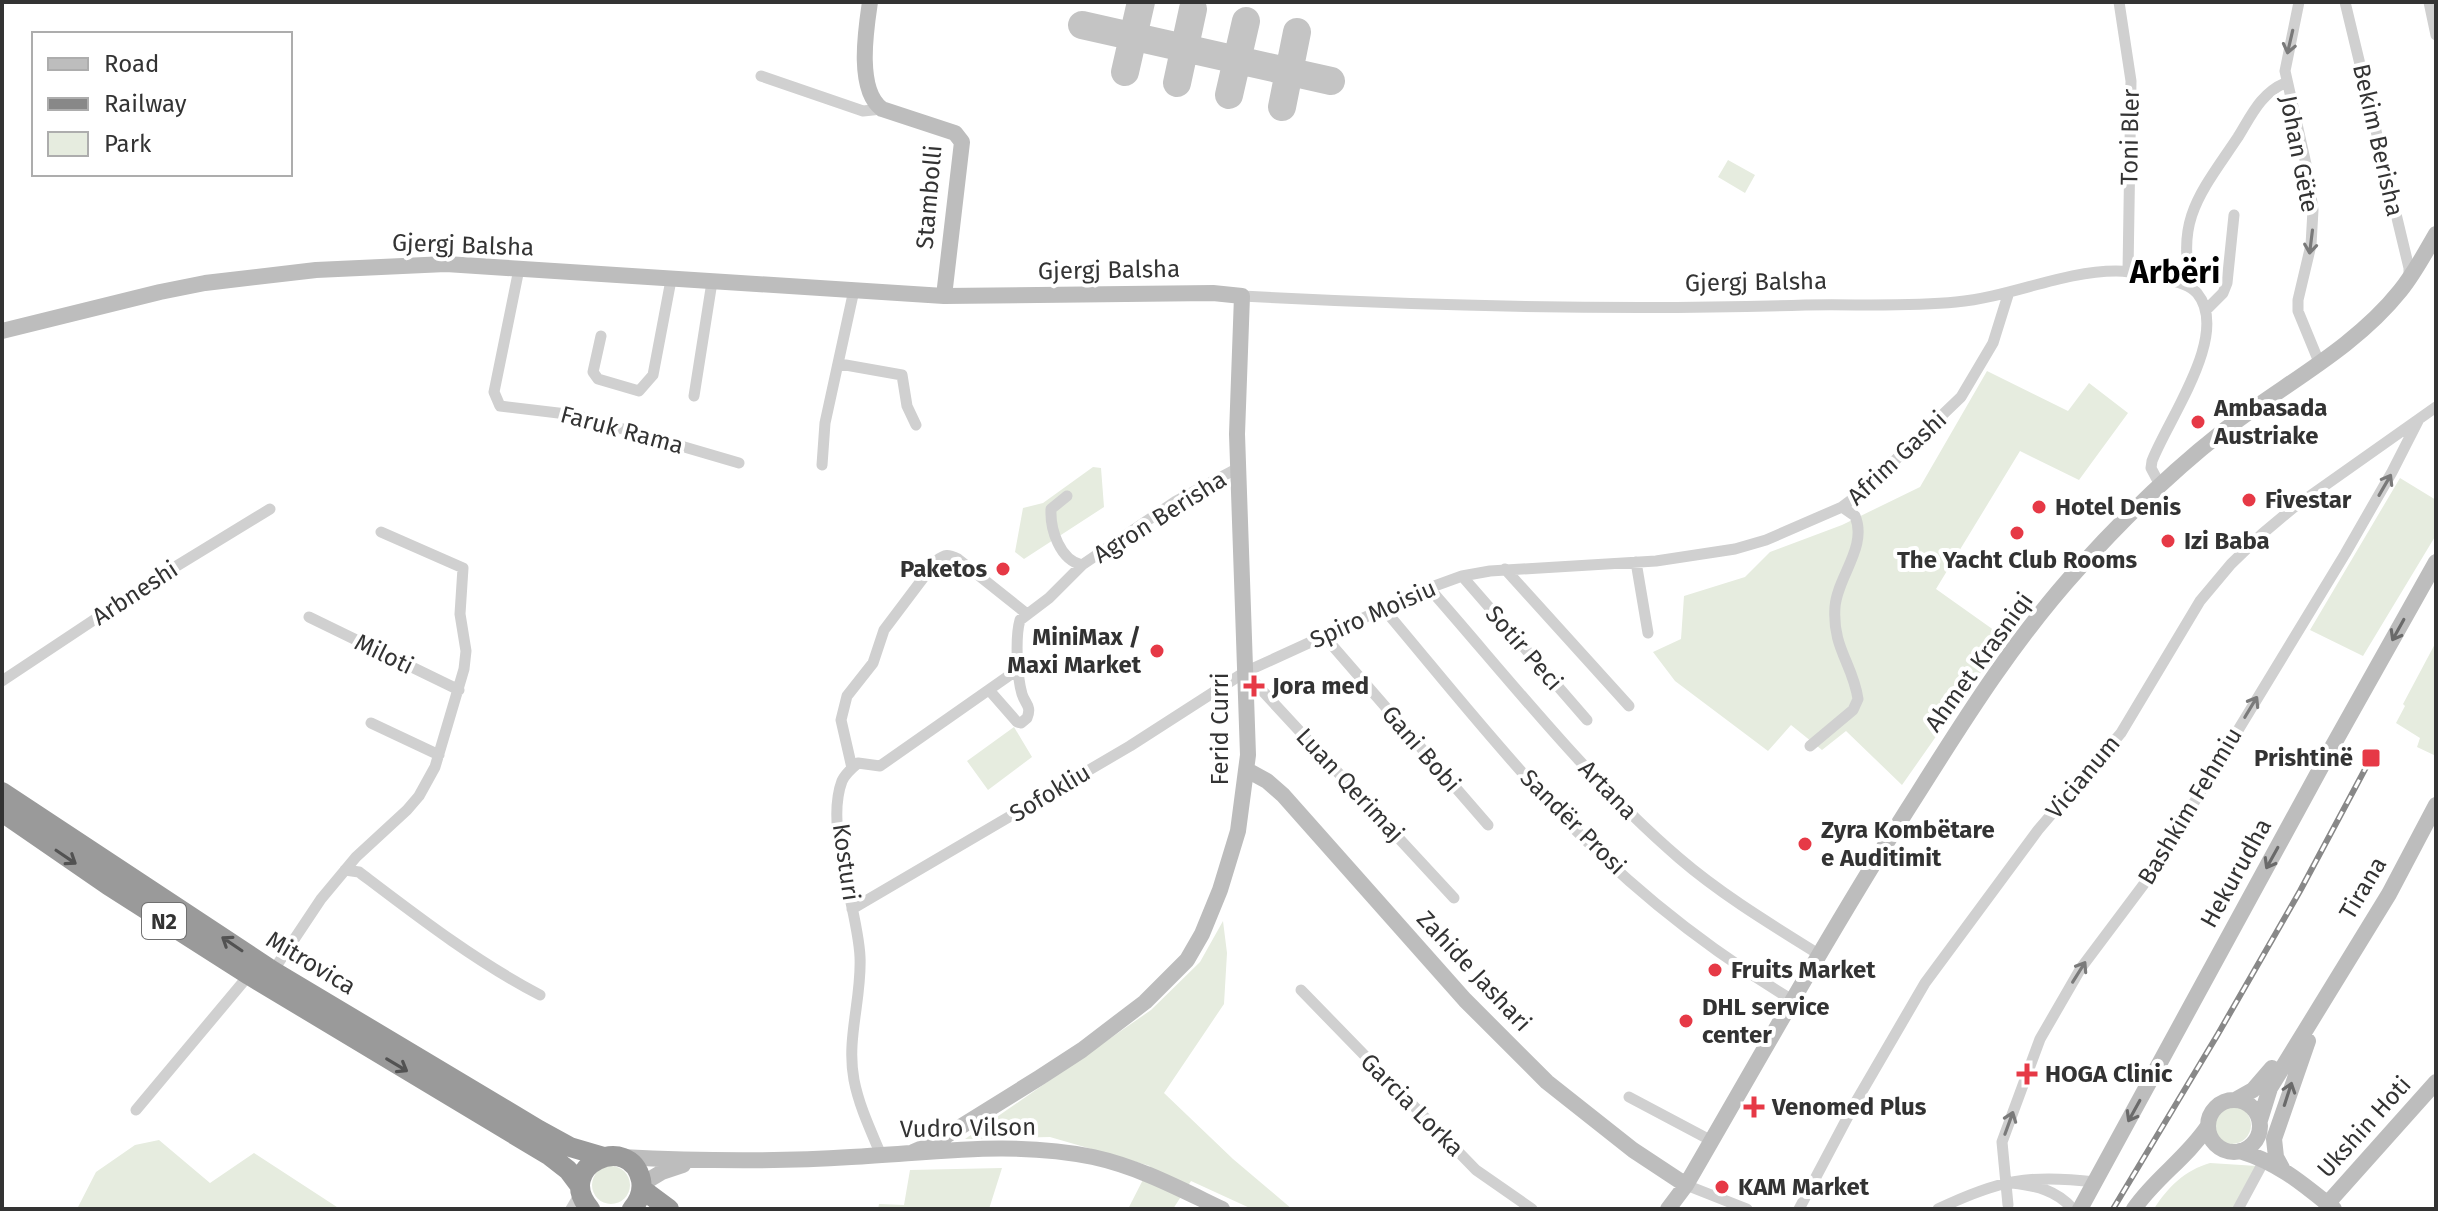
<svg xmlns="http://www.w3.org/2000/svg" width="2438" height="1211" viewBox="0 0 2438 1211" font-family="'Fira Sans',sans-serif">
<rect width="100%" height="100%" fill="#fff"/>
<path fill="#e6ecdf" d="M1728,160L1755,175L1745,193L1718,177Z
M1987,371L2068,411L2089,383L2128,413L2079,480L2020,451L1936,589L2005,638L1902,785L1846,731L1822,750L1791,725L1768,751L1675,681L1653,652L1681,639L1684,596L1745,577L1770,552L1842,525L1920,487Z
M1093,467L1101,468L1104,507L1024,559L1015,552L1023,508L1043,503Z
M2400,478L2436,500V535L2363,656L2310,630Z
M2436,642V756L2417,747L2420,738L2396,723L2405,706L2403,704Z
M1014,727L1032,757L988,790L967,761Z
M1223,921L1227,953L1224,1004L1164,1093L1233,1159L1292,1209H1252L1191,1181L1173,1209H1128L1150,1166L1050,1137L965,1139L1151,1010L1200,962Z
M2213 1125a19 19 0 1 1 38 0a19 19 0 1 1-38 0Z
M159,1140L210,1183L254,1153L340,1209H77L96,1172L135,1145Z
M2210,1163L2257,1166L2235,1209H2154C2167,1188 2185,1170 2210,1163Z
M592 1185a19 19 0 1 1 38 0a19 19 0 1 1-38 0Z
M1002,1168L989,1209H878L879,1204L904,1205L910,1170Z"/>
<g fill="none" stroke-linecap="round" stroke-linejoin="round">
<path stroke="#c4c4c4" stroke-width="28" d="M1082,25L1331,81
M1125,72L1141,2
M1177,83L1193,9
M1229,95L1246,21
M1282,107L1297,32"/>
<path stroke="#d0d0d0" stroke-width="11" d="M2119,2L2131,81L2128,272
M2299,2L2285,71L2308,173L2313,210L2311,245L2298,300V311L2319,362
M2345,2L2409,268V278
M2429,2L2436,35
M761,76L863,111L882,109
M519,269L494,392L500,406L575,415L739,463
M2193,289C2173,221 2202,191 2238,137C2251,116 2261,93 2285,83
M1242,296C1430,306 1617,311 1805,305C1855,304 1906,307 1956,302C2011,297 2063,271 2116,271C2132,271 2149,276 2164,279C2176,281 2189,284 2197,293C2231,334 2168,419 2152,461L2151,468L2160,485
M2206,310L2223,293L2227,283L2234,215
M601,336L593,372L598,379L639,391L653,375L671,280
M840,364L902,375L907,406L916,425
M694,396L712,282
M822,465L825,423L854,290
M1067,496L1051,509C1050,530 1060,560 1082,565L1176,501L1238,468
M1636,562L1648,633
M1505,569L1629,706
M1462,576L1587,720
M1429,588C1510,680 1586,778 1679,858C1722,895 1772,925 1820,955
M1383,608C1438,673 1491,740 1549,802C1620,880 1704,947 1794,1001
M309,617L459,690
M1324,636L1488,825
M1245,672L1454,898
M2,681L157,578L270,509
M989,690L1017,722L1021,723L1027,718C1032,706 1025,704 1022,694C1017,677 1015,637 1020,620L1049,598L1082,565
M371,723L439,755
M1810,746L1853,710L1858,699C1853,664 1832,648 1835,607C1837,577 1868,547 1855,516L1842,507
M852,768L841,720L847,696L873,663L884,630L936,561C945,554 948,554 958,559L1027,614
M345,870L359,872C417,916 475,961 540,995
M852,909L1130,746L1245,672L1429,588L1462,576L1490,571L1656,561L1735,549L1766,540L1842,507L1862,492L1961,397L1993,343L2008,295
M273,971L321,899L356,857L407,810L419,796L435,767L464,669L466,651L460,614L463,568L381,532
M1301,990L1476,1170L1532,1209
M1629,1097L1712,1141
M136,1110L249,975
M881,1155C871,1131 859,1106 854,1080C846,1039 862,998 860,957C858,907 824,829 842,781C845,774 852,768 858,763L880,766L1020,668
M2012,1183C2037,1186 2056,1190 2073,1209
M1686,1185L1747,1209
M2008,1205L2002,1142L2040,1039L2081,968L2147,880L2345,554L2392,472L2418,421
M571,1209L581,1192
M1799,1209L1854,1105L1925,983L2038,830L2121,733L2200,601L2231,564L2262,534L2293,508L2436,407
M1938,1209C1999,1180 2028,1174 2095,1182
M2238,1209L2265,1159"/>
<path stroke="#bdbdbd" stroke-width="16" d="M870,2C866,29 856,90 882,109L955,133L962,142L944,296
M2,331L160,292L205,283L316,270L446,264L944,296L1213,293L1242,296L1237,434L1248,755L1238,831L1220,890L1202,934L1187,960L1145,1002L1082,1050L1039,1078L936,1142L913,1152
M1247,770L1267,781L1283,795L1465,1000L1547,1082L1633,1150L1686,1185
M2237,1099L2253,1090L2272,1068
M2208 1126a26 26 0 1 1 52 0a26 26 0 1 1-52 0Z
M2260,1120L2270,1088L2389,894L2436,805
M2240,1151C2279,1163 2303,1184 2334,1209
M621,1157C698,1161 774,1162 851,1157C932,1153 1013,1140 1093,1157C1139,1167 1180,1189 1222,1209
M2282,1168L2276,1157L2274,1139L2308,1041
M642,1184L662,1172L683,1165
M2327,1204L2436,1082
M1668,1209L1686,1185C1762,1054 1836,921 1918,793C1967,715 2017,636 2079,568C2123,519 2170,473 2222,432C2280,386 2353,350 2400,291C2414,274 2425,253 2436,234
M2080,1209L2331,749L2436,562
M2134,1209C2155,1178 2186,1159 2208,1126"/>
<path stroke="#9a9a9a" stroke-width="20" d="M2,792L273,971L539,1130L570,1147L604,1157
M2,812L108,885L249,975L550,1156L568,1170L580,1186
M642,1189L669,1209
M590,1209C553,1166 630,1131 641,1180C643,1191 639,1201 632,1209"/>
<defs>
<path id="rail" d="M2113,1209L2218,1034L2300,891L2371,758"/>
</defs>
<use href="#rail" stroke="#888" stroke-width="6"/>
<use href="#rail" stroke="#fff" stroke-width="3" stroke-dasharray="9" stroke-linecap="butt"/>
</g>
<defs><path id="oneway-shaft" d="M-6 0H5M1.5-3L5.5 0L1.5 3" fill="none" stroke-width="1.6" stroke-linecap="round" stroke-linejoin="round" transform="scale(2)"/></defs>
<g stroke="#7a7a7a">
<use href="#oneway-shaft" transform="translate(2290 42) rotate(103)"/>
<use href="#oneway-shaft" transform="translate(2311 242) rotate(97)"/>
<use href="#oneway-shaft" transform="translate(2385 485) rotate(-60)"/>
<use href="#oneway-shaft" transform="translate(2251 707) rotate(-59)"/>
<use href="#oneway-shaft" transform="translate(2079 972) rotate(-58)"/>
<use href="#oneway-shaft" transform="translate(2009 1123) rotate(-70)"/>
</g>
<g stroke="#6a6a6a">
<use href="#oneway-shaft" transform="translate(2398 630) rotate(119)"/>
<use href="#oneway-shaft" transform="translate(2272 858) rotate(119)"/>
<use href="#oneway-shaft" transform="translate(2288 1094) rotate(-72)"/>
<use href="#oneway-shaft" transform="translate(2134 1111) rotate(119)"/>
</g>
<g stroke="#525252">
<use href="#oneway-shaft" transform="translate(66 857) rotate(34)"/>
<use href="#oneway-shaft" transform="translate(232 944) rotate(-146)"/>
<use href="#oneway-shaft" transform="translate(397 1065) rotate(31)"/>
</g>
<g fill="#e63946" stroke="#fff" stroke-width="3">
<circle cx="2198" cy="422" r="8"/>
<circle cx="2249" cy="500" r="8"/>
<circle cx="2039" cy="507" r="8"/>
<circle cx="2017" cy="533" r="8"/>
<circle cx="2168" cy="541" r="8"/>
<circle cx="1003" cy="569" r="8"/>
<circle cx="1157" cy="651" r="8"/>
<path d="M1250 674h8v8h8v8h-8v8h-8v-8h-8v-8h8z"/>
<rect x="2361" y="748" width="20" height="20" rx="4"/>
<circle cx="1805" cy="844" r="8"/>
<circle cx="1715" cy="970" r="8"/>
<circle cx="1686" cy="1021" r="8"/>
<path d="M2023 1062h8v8h8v8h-8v8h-8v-8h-8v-8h8z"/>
<path d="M1750 1095h8v8h8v8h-8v8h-8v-8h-8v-8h8z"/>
<circle cx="1722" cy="1187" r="8"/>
</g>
<g text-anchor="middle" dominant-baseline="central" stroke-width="8" stroke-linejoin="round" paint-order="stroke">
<rect fill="#fff" stroke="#707070" stroke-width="2" x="142" y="903" width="44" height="36" rx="6"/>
<g font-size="22" font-weight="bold" fill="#333">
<text x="164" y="921">N2</text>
</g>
<g font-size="24" fill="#333" stroke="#fff">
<text transform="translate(2130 137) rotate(-89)">Toni Bler</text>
<text transform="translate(2378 140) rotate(77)">Bekim Berisha</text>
<text transform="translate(2299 154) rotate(79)">Johan Gëte</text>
<text transform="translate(929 197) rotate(-85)">Stambolli</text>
<text transform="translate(463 245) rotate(2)">Gjergj Balsha</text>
<text transform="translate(1109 270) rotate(-1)">Gjergj Balsha</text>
<text transform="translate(1756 282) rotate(-1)">Gjergj Balsha</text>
<text transform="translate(622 430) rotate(15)">Faruk Rama</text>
<text transform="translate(1897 458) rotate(-43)">Afrim Gashi</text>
<text transform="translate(1160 517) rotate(-32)">Agron Berisha</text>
<text transform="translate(135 593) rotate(-33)">Arbneshi</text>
<text transform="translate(1373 614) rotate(-24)">Spiro Moisiu</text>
<text transform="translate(1524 648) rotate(49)">Sotir Peci</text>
<text transform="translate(384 654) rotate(26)">Miloti</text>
<text transform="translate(1979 662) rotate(-54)">Ahmet Krasniqi</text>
<text transform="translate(1220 729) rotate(-90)">Ferid Curri</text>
<text transform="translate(1421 749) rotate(49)">Gani Bobi</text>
<text transform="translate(2083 777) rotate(-50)">Vicianum</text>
<text transform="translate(1350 785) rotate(47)">Luan Qerimaj</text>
<text transform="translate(1608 790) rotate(46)">Artana</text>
<text transform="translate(1050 793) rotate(-31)">Sofokliu</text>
<text transform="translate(2190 806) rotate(-59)">Bashkim Fehmiu</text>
<text transform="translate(1573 822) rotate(45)">Sandër Prosi</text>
<text transform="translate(846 862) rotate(82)">Kosturi</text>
<text transform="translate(2236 873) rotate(-61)">Hekurudha</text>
<text transform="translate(2363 888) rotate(-59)">Tirana</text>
<text transform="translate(311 963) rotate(31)">Mitrovica</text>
<text transform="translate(1474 971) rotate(47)">Zahide Jashari</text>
<text transform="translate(1412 1105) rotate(45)">Garcia Lorka</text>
<text transform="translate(2364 1127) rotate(-48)">Ukshin Hoti</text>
<text transform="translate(968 1128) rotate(-1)">Vudro Vilson</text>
</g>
<g font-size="24" font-weight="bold" fill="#333" stroke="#fff" text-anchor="start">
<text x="2214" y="408">Ambasada<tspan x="2214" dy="28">Austriake</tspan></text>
<text x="2265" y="500">Fivestar</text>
<text x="2055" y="507">Hotel Denis</text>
<text x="2184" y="541">Izi Baba</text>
<text x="2017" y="560" text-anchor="middle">The Yacht Club Rooms</text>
<text x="987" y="569" text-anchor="end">Paketos</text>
<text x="1141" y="637" text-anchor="end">MiniMax /<tspan x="1141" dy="28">Maxi Market</tspan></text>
<text x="1272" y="686">Jora med</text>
<text x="2353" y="758" text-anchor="end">Prishtinë</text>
<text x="1821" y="830">Zyra Kombëtare<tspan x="1821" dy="28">e Auditimit</tspan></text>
<text x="1731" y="970">Fruits Market</text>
<text x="1702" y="1007">DHL service<tspan x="1702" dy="28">center</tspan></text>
<text x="2045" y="1074">HOGA Clinic</text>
<text x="1772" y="1107">Venomed Plus</text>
<text x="1738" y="1187">KAM Market</text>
</g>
<g font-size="32" font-weight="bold" fill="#000" stroke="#fff">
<text x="2175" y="272">Arbëri</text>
</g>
</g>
<rect width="2438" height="1211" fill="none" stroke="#333333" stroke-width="8"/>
<rect x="32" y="32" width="260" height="144" fill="#ffffff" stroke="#adadad" stroke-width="2"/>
<rect x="48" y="58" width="40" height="12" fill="#bdbdbd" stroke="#adadad" stroke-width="2"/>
<text x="104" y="72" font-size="24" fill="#333333">Road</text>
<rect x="48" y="98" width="40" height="12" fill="#888888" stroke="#adadad" stroke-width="2"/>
<text x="104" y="112" font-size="24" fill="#333333">Railway</text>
<rect x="48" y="132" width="40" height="24" fill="#e6ecdf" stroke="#adadad" stroke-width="2"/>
<text x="104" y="152" font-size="24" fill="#333333">Park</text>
</svg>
